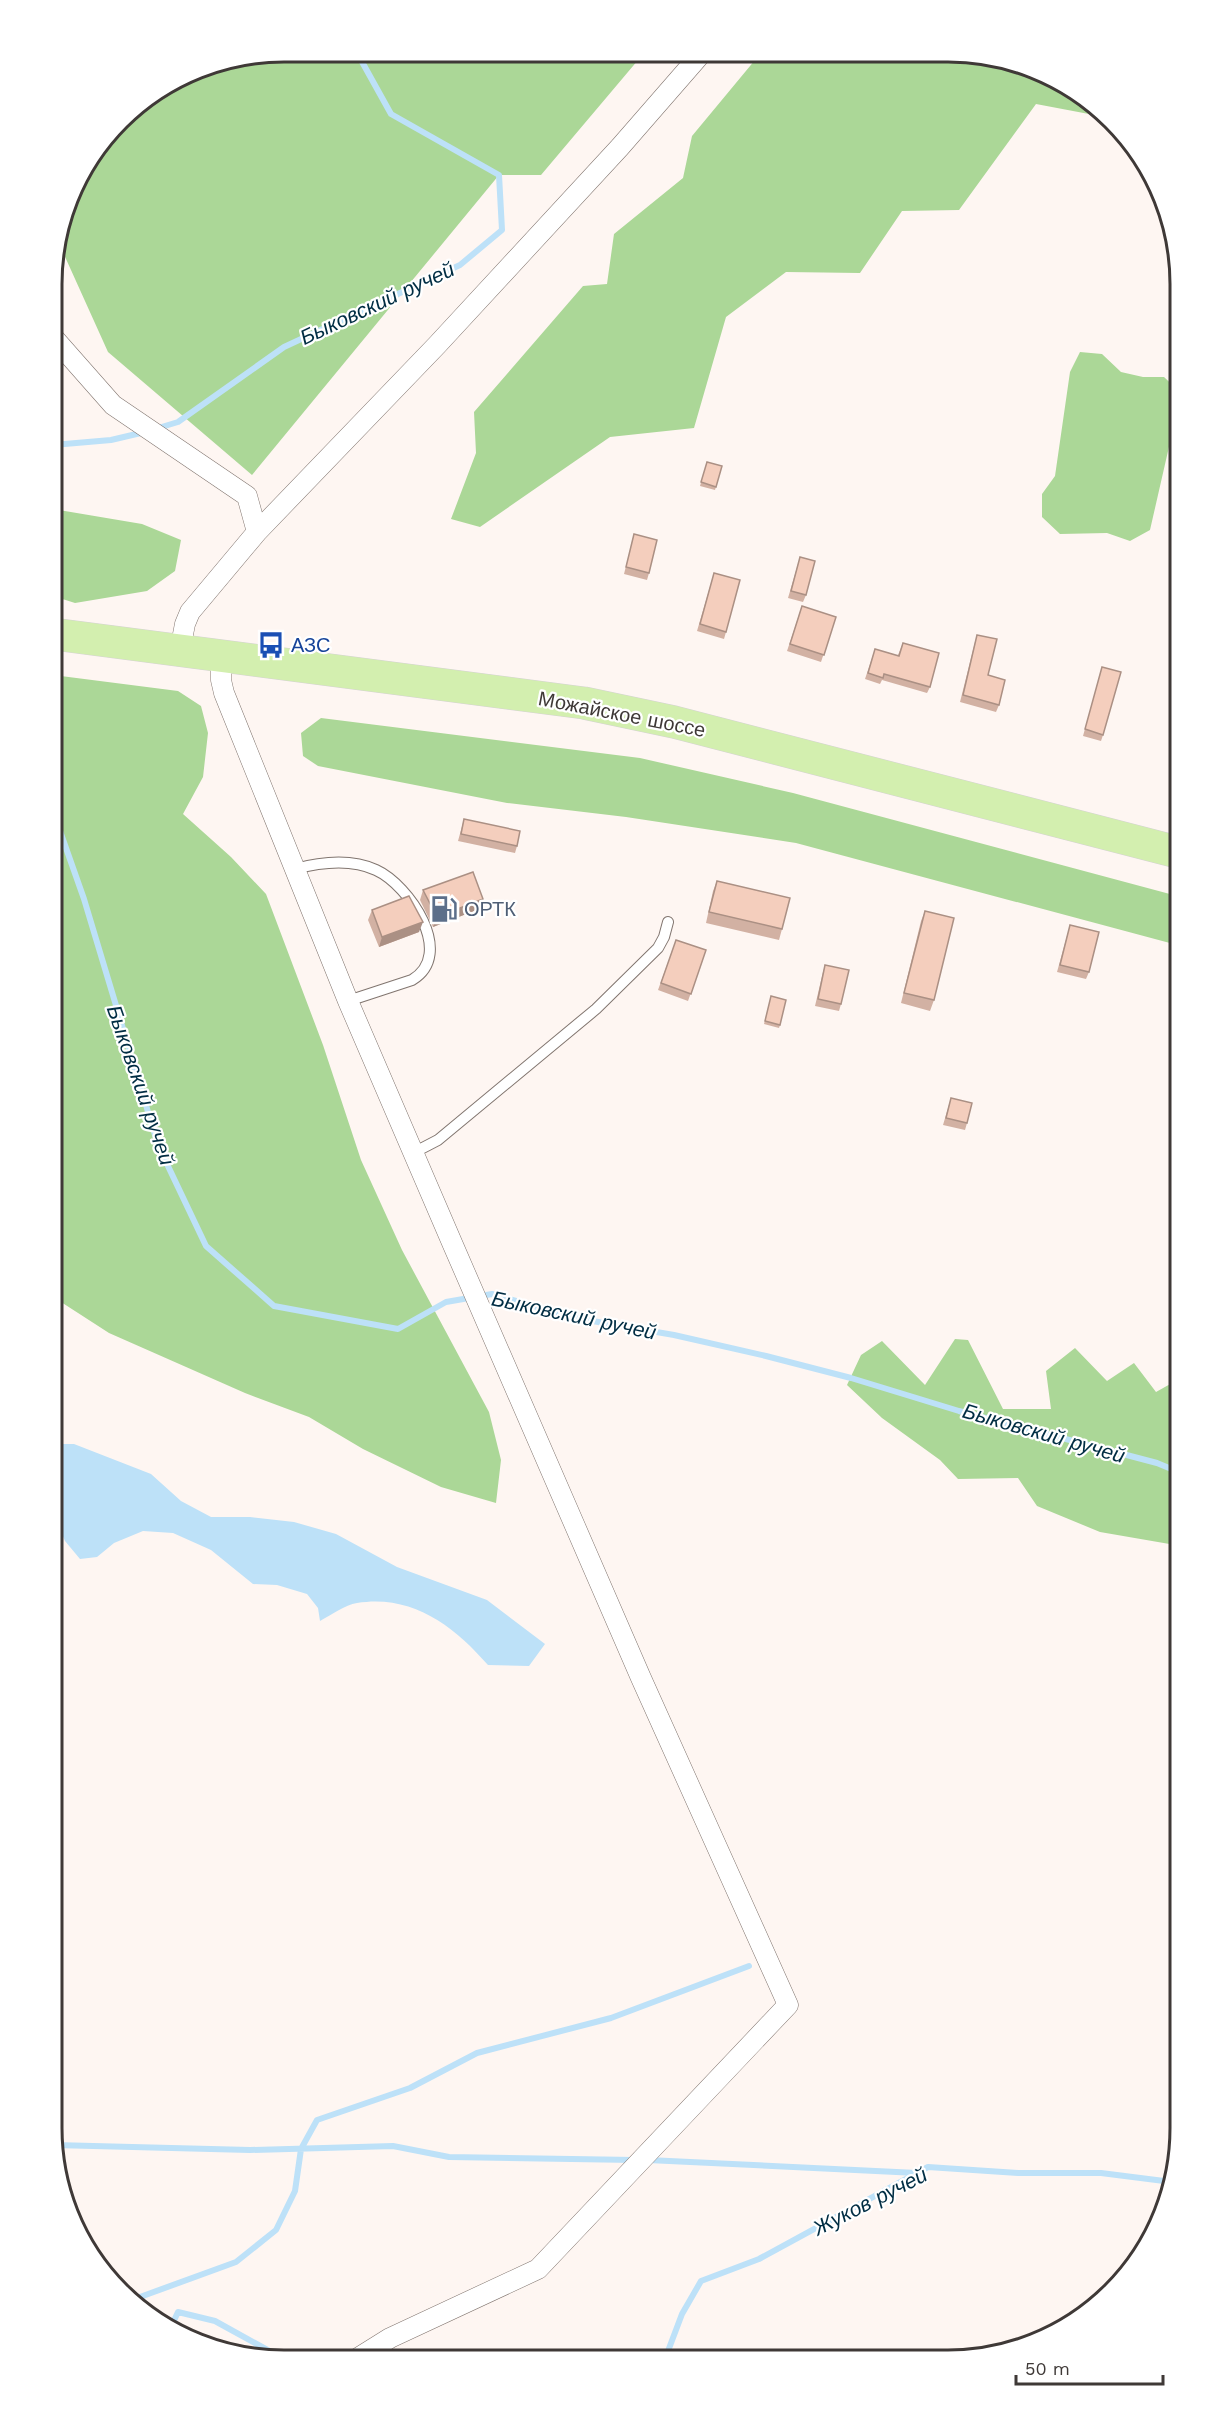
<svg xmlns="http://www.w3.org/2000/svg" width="1232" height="2411" viewBox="0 0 1232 2411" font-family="'Work Sans',sans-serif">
<rect width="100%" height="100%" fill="#fef6f2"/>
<path fill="#abd797" d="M283,51L644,53L541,175H499L252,475L108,352L57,239L75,180L130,109L195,69Z
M760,54L994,55L1051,75L1102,109L1110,118L1036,104L959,210L902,211L860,273L786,272L726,317L694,428L610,437L480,527L451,519L476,453L474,412L583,286L607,284L614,234L683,178L692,136Z
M1080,352L1102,354L1121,372L1143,377H1164L1181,393V417L1171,438L1150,530L1130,541L1107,533L1060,534L1042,517V494L1055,476L1070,372Z
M53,509L142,524L181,540L175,571L147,591L75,603L53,596Z
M53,675L178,691L201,706L208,733L203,777L183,814L231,857L266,894L323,1045L361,1160L402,1250L489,1412L501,1460L496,1503L441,1487L363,1449L309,1417L245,1393L109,1333L61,1302L52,1293Z
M321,718L640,758L793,793L1181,897V946L796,843L626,817L507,803L318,766L303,756L301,733Z
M955,1339L968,1340L1003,1409H1051L1046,1371L1075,1348L1107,1381L1134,1363L1156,1392L1181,1378V1546L1100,1532L1037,1506L1018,1478L958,1479L940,1460L882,1418L847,1385L861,1355L882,1341L925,1385Z"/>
<path fill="#bde1f8" d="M52,1444H74L151,1474L181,1501L211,1517H250L294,1522L336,1534L397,1567L487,1600L545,1644L529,1666L488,1665C454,1626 412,1594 357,1603C345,1605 331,1615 320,1621L318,1608L307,1594L277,1585L253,1584L211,1550L173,1533L143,1531L114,1543L97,1557L80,1559L65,1541L52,1511Z"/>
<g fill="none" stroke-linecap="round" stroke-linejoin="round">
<path stroke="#bde1f8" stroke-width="6" d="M155,429L178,422L284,347L460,265L502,230L499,175L391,114L356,51
M53,445L111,440L145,432
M52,758L60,831L84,899L158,1145L206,1246L274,1306L398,1329L446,1302L492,1294L575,1318L674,1335L766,1356L851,1378L959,1411L1157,1463L1181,1473
M54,2145L250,2150L393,2146L449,2157L635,2160
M648,2160L917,2173
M129,2301L236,2262L276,2230L295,2191L301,2149L317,2120L410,2088L477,2053L611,2018L749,1966
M170,2329L178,2312L215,2321L282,2358
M665,2359L682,2314L701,2281L759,2259L928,2167L1018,2173H1101L1172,2182"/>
<defs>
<path id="lane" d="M295,869C321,862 350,858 376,870C409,885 456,954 412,980L348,1001
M413,1153L438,1140L596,1009L658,948L664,937L668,922"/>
<path id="street" d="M53,337L113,405L247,496L257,532
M180,650L185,624L190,612L257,532L437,345L620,147L701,54
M221,656V680L224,693L348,1001L453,1245L641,1678L788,2005L538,2269L390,2338L358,2358"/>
<path id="primary" d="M53,634L584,703L674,722L1181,853"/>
</defs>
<use href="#lane" stroke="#81756f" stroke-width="12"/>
<use href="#street" stroke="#81756f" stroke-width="21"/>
<use href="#primary" stroke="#d5d3d3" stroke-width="33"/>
<use href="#lane" stroke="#fff" stroke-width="10"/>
<use href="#street" stroke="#fff" stroke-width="20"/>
<use href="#primary" stroke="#d3efaf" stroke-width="32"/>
</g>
<path fill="#d2b1a3" d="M707,462L722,466L715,490L700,486Z
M634,534L649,573L647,580L624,574Z
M800,557L806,595L803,602L788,598Z
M714,573L726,632L724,639L697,631Z
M802,606L836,617L821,662L787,651Z
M977,635L988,675L999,705L996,712L960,702L975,642Z
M903,643L930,687L927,693L882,680L880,684L865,679L873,655H898Z
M1102,667L1103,735L1101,741L1083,736Z
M464,819L517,846L515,853L458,841Z
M717,881L782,929L779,940L706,923L713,891Z
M423,890L479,909L433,927L420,900Z
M372,910L419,932L379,947L368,920Z
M925,911L934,1000L930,1011L901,1003L921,921Z
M1070,925L1089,972L1086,979L1057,972Z
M676,940L706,950L688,1001L658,990Z
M825,965L841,1004L839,1011L815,1006L823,972Z
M770,1000L780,1025L779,1028L764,1024Z
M951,1098L967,1123L965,1130L943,1125Z"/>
<path fill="#ab9084" d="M483,899L479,909L433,927L437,917Z
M423,922L419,932L379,947L382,937Z"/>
<path fill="#f4cebd" stroke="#ab9084" stroke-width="1.5" d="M707,462L722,466L716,487L701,482Z
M634,534L657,540L649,573L626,567Z
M800,557L815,561L806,595L791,591Z
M714,573L740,580L726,632L700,624Z
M802,606L836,617L824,655L790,644Z
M977,635L997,639L988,675L1005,680L999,705L963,695Z
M903,643L939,653L930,687L884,674L883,678L868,673L875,649L899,656Z
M1102,667L1121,672L1103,735L1085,729Z
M464,819L520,831L517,846L461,834Z
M473,872L483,899L437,917L423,890Z
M717,881L790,898L782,929L709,912Z
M409,896L423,922L382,937L372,910Z
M925,911L954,918L934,1000L904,993Z
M1070,925L1099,932L1089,972L1060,965Z
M676,940L706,950L691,994L661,983Z
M825,965L849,970L841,1004L818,999Z
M771,996L786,1000L780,1025L765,1021Z
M951,1098L972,1103L967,1123L946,1118Z"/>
<defs>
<symbol id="bus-bare" viewBox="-9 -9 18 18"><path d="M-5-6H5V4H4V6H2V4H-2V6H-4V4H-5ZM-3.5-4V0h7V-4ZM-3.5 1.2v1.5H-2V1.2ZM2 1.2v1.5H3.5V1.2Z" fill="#1a4fb4" stroke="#fff" stroke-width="2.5" paint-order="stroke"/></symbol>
<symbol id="fuel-bare" viewBox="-9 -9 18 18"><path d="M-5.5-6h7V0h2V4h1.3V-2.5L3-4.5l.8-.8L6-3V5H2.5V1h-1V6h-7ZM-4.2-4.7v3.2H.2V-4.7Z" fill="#5c6f8a" stroke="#fff" stroke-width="2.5" paint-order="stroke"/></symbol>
</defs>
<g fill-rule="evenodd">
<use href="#bus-bare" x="252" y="626" width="38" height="38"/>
<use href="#fuel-bare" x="425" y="890" width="38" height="38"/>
</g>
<g text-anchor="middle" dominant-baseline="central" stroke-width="4.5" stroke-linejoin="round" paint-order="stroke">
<g font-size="20" fill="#164399" stroke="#fff" text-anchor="start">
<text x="291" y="645">АЗС</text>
</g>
<g font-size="20" fill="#3f3937" stroke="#fff">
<text transform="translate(622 714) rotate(11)">Можайское шоссе</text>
</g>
<g font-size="20" fill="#4e5e75" stroke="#fff" text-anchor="start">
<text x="464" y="909">ОРТК</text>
</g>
<g font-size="21" font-style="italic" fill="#002d43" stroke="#fff">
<text transform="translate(377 303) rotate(-25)">Быковский ручей</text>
<text transform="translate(141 1085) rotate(71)">Быковский ручей</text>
<text transform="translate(574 1315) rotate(12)">Быковский ручей</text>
<text transform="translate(1044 1433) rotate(16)">Быковский ручей</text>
<text transform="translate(870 2201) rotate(-27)">Жуков ручей</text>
</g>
</g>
<path d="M0 0H1232V2411H0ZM284 62H948A222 222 0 0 1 1170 284V2128A222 222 0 0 1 948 2350H284A222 222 0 0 1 62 2128V284A222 222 0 0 1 284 62Z" fill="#fff" fill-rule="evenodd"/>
<path fill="none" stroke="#3f3937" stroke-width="3" d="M284 62H948A222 222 0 0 1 1170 284V2128A222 222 0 0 1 948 2350H284A222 222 0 0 1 62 2128V284A222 222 0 0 1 284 62Z"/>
<path d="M1016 2375v9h147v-9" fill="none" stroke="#3f3937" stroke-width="3"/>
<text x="1025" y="2375" font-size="18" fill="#3f3937" stroke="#ffffff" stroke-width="4.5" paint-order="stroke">50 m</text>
</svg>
